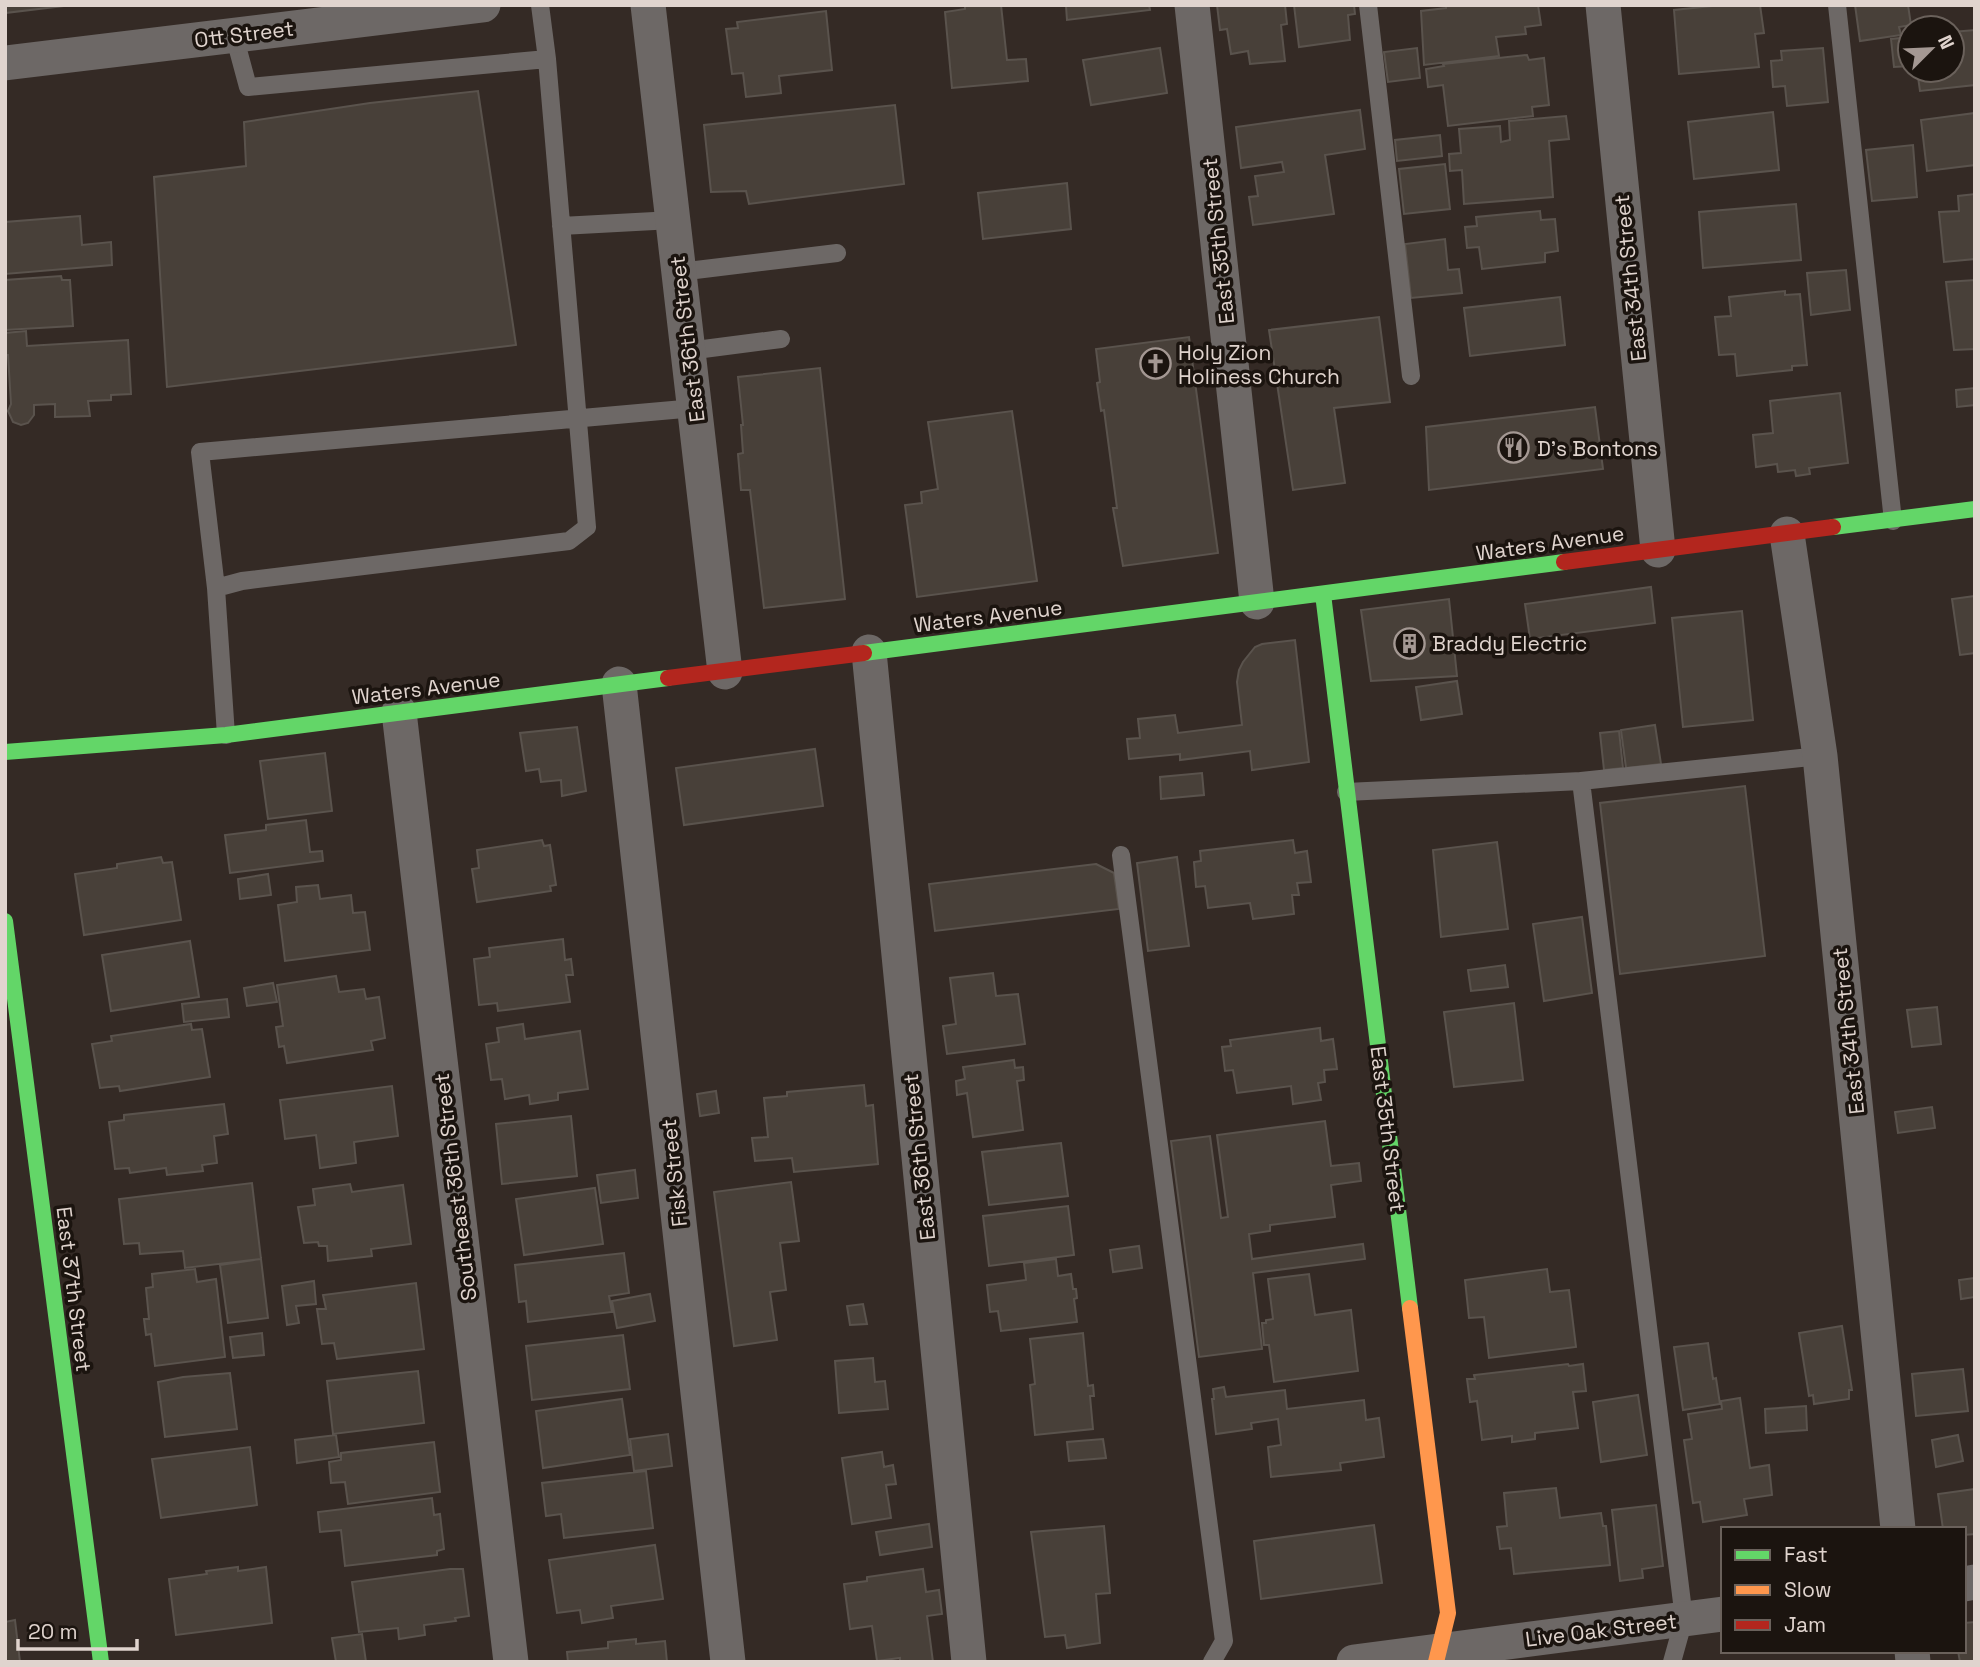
<svg xmlns="http://www.w3.org/2000/svg" width="1980" height="1667" viewBox="0 0 1980 1667" font-family="'Space Grotesk',sans-serif">
<rect width="100%" height="100%" fill="#342a25"/>
<path fill="#484039" stroke="#5a534d" stroke-width="2" d="M5,5H63V6L5,13Z
M965,5H1001L1007,60L1026,59L1028,81L952,88L945,12L965,9Z
M1057,5H1149L1150,10L1067,20L1066,6Z
M1217,5H1285L1287,24L1281,25L1285,61L1250,64L1248,51L1231,54L1227,29L1220,30Z
M1294,5H1354L1355,14L1348,15L1350,40L1299,47Z
M1446,5H1538L1541,25L1525,27L1526,34L1496,37L1499,56L1424,65L1421,11L1446,8Z
M1722,5H1760L1764,33L1755,34L1759,67L1679,74L1674,10Z
M1855,5H1908L1911,25L1899,27L1901,35L1860,41Z
M826,11L832,70L779,76L781,93L746,97L743,73L732,74L726,29L738,28L737,22Z
M1975,30V85L1920,91L1917,70H1952V32Z
M1910,37V66L1894,67L1891,39Z
M1160,48L1167,93L1091,105L1083,60Z
M1417,48L1420,78L1388,82L1384,52Z
M1823,48L1828,102L1787,106L1785,86L1773,87L1771,61L1782,60L1781,51Z
M1527,55L1529,60L1544,58L1549,105L1532,107L1533,116L1448,126L1443,85L1428,87L1426,69L1444,66L1443,64Z
M478,91L516,345L167,387L154,177L246,166L244,122L370,103Z
M895,105L904,184L749,204L746,191L711,192L704,125Z
M1360,110L1365,149L1325,155L1334,214L1253,225L1249,197L1258,196L1255,176L1284,172L1282,162L1241,168L1236,127Z
M1773,112L1779,170L1694,179L1688,122Z
M1975,113V165L1927,171L1921,120Z
M1566,116L1569,139L1549,141L1553,197L1464,204L1462,170L1450,171L1449,154L1461,153L1459,129L1500,126L1501,142L1510,140L1509,121Z
M1440,135L1442,156L1397,161L1395,140Z
M1913,145L1917,197L1872,201L1866,150Z
M1445,164L1450,209L1404,214L1399,169Z
M1067,183L1071,229L983,239L978,193Z
M1975,194V259L1944,262L1939,212L1959,211L1958,196Z
M1796,204L1801,260L1703,268L1699,212Z
M1540,211L1541,220L1555,219L1558,251L1545,253V262L1482,269L1479,247L1467,248L1465,227L1477,226L1476,217Z
M80,216L82,245L111,242L112,265L5,274V222Z
M1445,239L1448,270L1459,269L1462,293L1411,298L1405,244Z
M1846,270L1850,310L1811,315L1807,273Z
M61,276L62,280H70L73,326L5,330V280Z
M1975,280V349L1954,350L1946,282Z
M1785,291V295L1800,294L1807,365L1792,366V370L1737,376L1735,354L1719,355L1715,317L1731,316L1729,297Z
M1560,297L1565,345L1470,356L1464,308Z
M1379,317L1390,402L1334,408L1345,483L1293,490L1269,330Z
M26,331L27,346L128,340L131,394L111,395V400L88,401L90,416L55,417V404L34,405V415L28,423L21,425L13,422L8,411L11,404L8,355H5V333Z
M1189,337L1218,553L1123,566L1113,508H1117L1104,410L1101,411L1097,383L1100,382L1096,349Z
M820,368L845,599L764,608L750,490H741L738,454L743,453L741,425H743L738,377Z
M1975,388V405L1957,407L1956,390Z
M1840,393L1848,463L1809,468L1810,474L1796,476L1795,470L1778,472L1777,464L1756,467L1753,435L1773,433L1770,401Z
M1595,407L1603,469L1429,490L1426,427Z
M1012,411L1037,581L917,597L905,505L922,503L921,492L938,489L928,422Z
M1651,587L1655,623L1530,639L1525,604Z
M1975,596V653L1960,655L1952,599Z
M1449,599L1457,676L1371,681L1361,610Z
M1742,611L1753,720L1683,727L1672,618Z
M1295,640L1309,762L1252,770L1250,751L1180,760V754L1129,759L1127,739L1140,738L1138,719L1175,715L1178,733L1242,725L1237,682L1239,670L1243,662L1255,647L1262,644Z
M1457,681L1462,714L1421,720L1416,687Z
M1655,725L1661,764L1626,768L1621,730Z
M577,727L586,791L562,796L561,780L541,782L539,769L526,771L520,733Z
M1619,731L1623,768L1604,770L1600,733Z
M815,749L823,806L684,825L676,768Z
M325,753L332,811L268,819L260,761Z
M1202,773L1204,795L1161,799L1160,777Z
M1745,786L1765,956L1620,974L1600,803Z
M306,820L310,852L322,851L323,861L230,873L225,835L266,830V825Z
M542,840L544,846L550,845L556,885L550,886L551,891L477,902L472,869L479,868L477,850Z
M1293,840L1295,853L1307,851L1311,882L1297,883L1299,895H1292L1294,914L1253,919L1250,903L1208,908L1205,886L1196,887L1194,862L1201,861L1200,851Z
M1497,842L1508,929L1441,937L1433,850Z
M161,857L163,863L172,862L181,920L84,935L75,874L117,868V864Z
M1177,857L1189,946L1148,951L1137,863Z
M1096,864L1114,873L1119,909L935,931L929,884Z
M268,874L271,895L240,899L238,879Z
M318,885L320,899L351,895L353,913L365,912L370,950L285,961L278,905L297,902L296,887Z
M1582,917L1592,993L1544,1001L1533,924Z
M563,939L565,960L571,959L573,975H566L570,1002L498,1011L497,1003L479,1005L474,959L490,957L489,948Z
M190,941L199,997L111,1011L102,955Z
M1505,965L1508,987L1471,991L1468,970Z
M993,973L996,996L1018,994L1025,1044L947,1054L943,1026L956,1024L950,978Z
M336,976L339,992L364,989L366,999L379,997L385,1038L371,1041L373,1050L287,1063L284,1046L279,1047L276,1027L283,1026L277,985Z
M273,983L277,1002L247,1006L244,988Z
M227,999L229,1017L184,1022L182,1004Z
M1514,1003L1523,1080L1454,1087L1444,1012Z
M1937,1007L1941,1044L1912,1047L1907,1010Z
M191,1024L192,1030L202,1029L210,1077L120,1091L119,1086L100,1088L92,1044L112,1041L111,1036Z
M523,1024L525,1039L580,1031L588,1089L558,1093V1100L530,1104L529,1095L505,1099L502,1079L491,1080L486,1044L499,1042L497,1028Z
M1320,1028L1321,1041L1333,1039L1337,1069L1324,1070L1325,1082L1318,1083L1321,1100L1293,1104L1291,1086L1237,1093L1233,1070L1225,1071L1222,1047L1231,1046L1230,1040Z
M1014,1060L1015,1068L1023,1067L1024,1080L1017,1081L1023,1130L973,1137L967,1093L957,1095L956,1081L965,1079L963,1067Z
M864,1085L866,1106L873,1105L878,1164L794,1172L792,1158L755,1161L752,1138L768,1137L764,1098L787,1096V1092Z
M392,1086L398,1136L354,1142L356,1163L320,1168L316,1135L285,1139L280,1100Z
M716,1091L719,1113L700,1116L697,1094Z
M224,1104L228,1134L214,1136L217,1163L202,1165L203,1171L167,1175L166,1168L130,1173L129,1168L115,1169L109,1122L124,1120V1115Z
M1932,1107L1935,1128L1898,1133L1895,1112Z
M571,1116L577,1176L502,1184L496,1124Z
M1325,1121L1331,1166L1359,1163L1361,1181L1331,1185L1335,1217L1270,1225V1231L1249,1234L1252,1259L1363,1244L1365,1259L1253,1273L1262,1349L1199,1357L1171,1141L1210,1136L1221,1218L1228,1217L1217,1135Z
M1061,1143L1068,1196L989,1205L982,1152Z
M635,1170L638,1198L601,1203L597,1175Z
M791,1182L799,1241L780,1243L786,1290L770,1292L777,1340L734,1346L714,1192Z
M252,1183L261,1259L185,1268L183,1251L140,1254L139,1243L124,1244L119,1199Z
M350,1184L352,1192L403,1185L411,1244L371,1249L372,1256L328,1261L327,1246H319L318,1242L304,1243L298,1207L315,1205L313,1189Z
M595,1188L603,1244L524,1255L516,1199Z
M1068,1206L1074,1255L989,1266L983,1216Z
M1139,1246L1142,1268L1113,1272L1110,1250Z
M624,1253L629,1293L609,1296L612,1312L528,1322L526,1301L519,1302L515,1265Z
M261,1259L268,1318L228,1323L220,1265Z
M1056,1259L1058,1276L1071,1274L1073,1289H1076L1077,1298L1074,1299L1077,1322L1001,1331L998,1311L990,1312L987,1285L1026,1280L1024,1263Z
M195,1269L197,1282L216,1279L225,1357L155,1366L151,1334L146,1335L144,1319H149L146,1288L153,1287L152,1274Z
M1547,1269L1550,1292L1569,1290L1576,1347L1489,1358L1484,1317L1469,1318L1465,1280Z
M1309,1274L1315,1315L1351,1310L1358,1371L1274,1382L1269,1345H1264L1262,1323H1266V1320L1273,1319L1268,1279Z
M1975,1278V1297L1961,1299L1959,1280Z
M314,1281L316,1304L296,1306L299,1323L287,1325L282,1286Z
M416,1283L424,1349L337,1359L334,1343L322,1344L317,1309H326L323,1295Z
M650,1294L655,1321L617,1328L612,1301Z
M863,1304L867,1324L850,1325L847,1306Z
M1842,1326L1852,1390H1849V1399L1814,1404L1813,1395L1809,1396L1799,1333Z
M262,1333L264,1355L233,1358L230,1337Z
M1083,1333L1088,1386L1093,1385L1094,1396H1090L1093,1429L1035,1435L1030,1385L1035,1384L1030,1339Z
M623,1335L630,1389L532,1400L526,1346Z
M1708,1343L1713,1379L1716,1378L1720,1404L1683,1410L1674,1347Z
M873,1358L875,1382L885,1381L888,1409L839,1413L835,1361Z
M1568,1364L1569,1366L1583,1364L1586,1391L1573,1392L1578,1428L1535,1433V1439L1512,1442V1436L1482,1440L1477,1401L1470,1402L1467,1379H1475L1474,1375Z
M1963,1369L1968,1411L1916,1416L1912,1374Z
M418,1371L424,1423L333,1434L327,1381Z
M230,1373L237,1429L165,1437L158,1382L183,1377Z
M1224,1387L1226,1397L1285,1390L1287,1409L1364,1400L1366,1420L1379,1418L1384,1457L1340,1463L1341,1470L1271,1477L1268,1447L1281,1445L1278,1419L1251,1423L1252,1429L1216,1434L1212,1399H1214L1213,1389Z
M1638,1395L1647,1455L1601,1462L1593,1402Z
M1740,1398L1750,1468L1769,1465L1772,1495L1744,1499L1747,1515L1703,1522L1700,1502L1693,1503L1684,1440L1692,1439L1688,1414L1722,1409L1721,1401Z
M622,1399L630,1455L543,1468L536,1411Z
M1806,1406L1807,1430L1766,1433L1765,1409Z
M668,1434L672,1466L634,1471L630,1439Z
M336,1435L339,1457L297,1463L295,1440Z
M1958,1435L1963,1461L1936,1467L1932,1440Z
M1103,1439L1106,1458L1069,1461L1067,1442Z
M434,1442L440,1492L348,1504L345,1482L331,1483L329,1462L341,1460V1453Z
M250,1447L257,1505L161,1518L152,1459Z
M882,1452L884,1467L893,1465L896,1484L886,1485L891,1518L852,1524L842,1458Z
M646,1471L653,1528L564,1538L561,1514L546,1516L542,1483Z
M1556,1488L1560,1518L1601,1513L1603,1526H1606L1610,1565L1514,1574L1511,1548L1500,1549L1497,1527L1507,1526L1504,1493Z
M1975,1489V1534L1964,1535V1529H1943L1938,1494Z
M432,1498L434,1515L440,1514L444,1549L437,1551V1555L345,1566L341,1530L320,1532L318,1512Z
M1656,1505L1663,1566L1642,1569L1643,1578L1620,1581L1612,1510Z
M929,1524L932,1547L880,1555L876,1532Z
M1374,1525L1382,1583L1261,1599L1254,1541Z
M1104,1526L1110,1593L1096,1594L1100,1643L1067,1648L1065,1635L1045,1637L1031,1532Z
M655,1545L663,1599L611,1606L613,1618L582,1623L580,1610L557,1613L549,1560Z
M238,1567V1571L266,1567L272,1623L176,1635L169,1579L207,1574L206,1571Z
M450,1569H463L469,1616L455,1618L456,1621L424,1625L425,1635L399,1639L398,1628L359,1632L352,1582Z
M923,1569L926,1592L939,1590L942,1614L927,1616L933,1662H900V1658L877,1661L872,1626L850,1629L844,1584L867,1581V1577Z
M15,1620L20,1662H5V1622Z
M1975,1622V1662H1960L1958,1651H1964V1623Z
M362,1634L366,1662H336L332,1638Z
M636,1639V1644L665,1641L667,1662H568L567,1652L608,1648V1642Z"/>
<g fill="none" stroke-linecap="round" stroke-linejoin="round">
<path stroke="#6d6866" stroke-width="18" d="M540,5L547,59
M1368,5L1411,376
M1837,5L1893,521
M234,35L248,87L547,59L587,527L569,541L242,581L216,588L200,452L695,408
M561,226L673,220
M679,272L837,253
M688,351L781,339
M216,588L226,735
M1346,792L1581,781
M1121,855L1224,1641L1212,1662
M1672,1662L1684,1619L1581,781L1820,756"/>
<path stroke="#6d6866" stroke-width="35" d="M648,5L725,672
M1192,5L1257,602
M1603,5L1658,550
M5,63L483,5
M1787,534L1820,756L1898,1529
M869,652L969,1662
M619,684L728,1662
M399,712L511,1662
M1964,1584L1975,1582
M1912,1651L1913,1662
M1354,1662L1723,1614"/>
<path stroke="#63d668" stroke-width="16" d="M1833,527L1975,509
M1323,594L1410,1308
M864,653L1564,562
M5,752L226,735L668,678
M5,921L101,1662"/>
<path stroke="#ff974d" stroke-width="16" d="M1410,1308L1448,1613L1436,1662"/>
<path stroke="#b3261e" stroke-width="16" d="M1564,562L1833,527
M668,678L864,653"/>
</g>
<defs>
<symbol id="church-ring" viewBox="-11 -11 22 22"><circle r="9.5" fill="#1b140f" stroke="#a49893" stroke-width="1.5"/><path d="M-1.2-6h2.4v3.5h3.3v2.4h-3.3V6h-2.4V-.1h-3.3v-2.4h3.3Z" fill="#a49893"/></symbol>
<symbol id="restaurant-ring" viewBox="-11 -11 22 22"><circle r="9.5" fill="#1b140f" stroke="#a49893" stroke-width="1.5"/><path d="M-5-6h1v4h1v-4h1v4h1v-4h1v5L-1.5 .5V6h-2V.5L-5-1ZM5-6V6H3V1.5H1.5Q1.5-4 5-6Z" fill="#a49893"/></symbol>
<symbol id="building-ring" viewBox="-11 -11 22 22"><circle r="9.5" fill="#1b140f" stroke="#a49893" stroke-width="1.5"/><path d="M-4-6H4V6H1V3H-1V6H-4ZM-2.5-4.3h1.7v1.8h-1.7ZM.8-4.3h1.7v1.8H.8ZM-2.5-1h1.7V.8h-1.7ZM.8-1h1.7V.8H.8Z" fill="#a49893"/></symbol>
</defs>
<g fill-rule="evenodd">
<use href="#church-ring" x="1138" y="346" width="35" height="35"/>
<use href="#restaurant-ring" x="1496" y="430" width="35" height="35"/>
<use href="#building-ring" x="1392" y="626" width="35" height="35"/>
</g>
<g text-anchor="middle" dominant-baseline="central" stroke-width="7" stroke-linejoin="round" paint-order="stroke">
<g font-size="21" fill="#e0d4ce" stroke="#1b140f">
<text transform="translate(244 34) rotate(-7)">Ott Street</text>
<text transform="translate(1218 241) rotate(-96)">East 35th Street</text>
<text transform="translate(1630 278) rotate(-96)">East 34th Street</text>
<text transform="translate(687 339) rotate(-97)">East 36th Street</text>
<text transform="translate(1550 543) rotate(-8)">Waters Avenue</text>
<text transform="translate(988 616) rotate(-7)">Waters Avenue</text>
<text transform="translate(426 688) rotate(-7)">Waters Avenue</text>
<text transform="translate(1848 1031) rotate(-96)">East 34th Street</text>
<text transform="translate(1388 1129) rotate(83)">East 35th Street</text>
<text transform="translate(919 1157) rotate(-96)">East 36th Street</text>
<text transform="translate(674 1173) rotate(-96)">Fisk Street</text>
<text transform="translate(455 1187) rotate(-97)">Southeast 36th Street</text>
<text transform="translate(74 1289) rotate(83)">East 37th Street</text>
<text transform="translate(1601 1630) rotate(-7)">Live Oak Street</text>
</g>
<g font-size="21" fill="#e0d4ce" stroke="#1b140f" text-anchor="start">
<text x="1178" y="352">Holy Zion<tspan x="1178" dy="24">Holiness Church</tspan></text>
<text x="1537" y="448">D's Bontons</text>
<text x="1432" y="643">Braddy Electric</text>
</g>
</g>
<rect width="1980" height="1667" fill="none" stroke="#e0d4ce" stroke-width="14"/>
<rect x="1721" y="1527" width="245" height="126" fill="#1b140f" stroke="#6a615b" stroke-width="2"/>
<rect x="1735" y="1550" width="35" height="10" fill="#63d668" stroke="#6a615b" stroke-width="2"/>
<text x="1784" y="1562" font-size="21" fill="#e0d4ce">Fast</text>
<rect x="1735" y="1585" width="35" height="10" fill="#ff974d" stroke="#6a615b" stroke-width="2"/>
<text x="1784" y="1597" font-size="21" fill="#e0d4ce">Slow</text>
<rect x="1735" y="1620" width="35" height="10" fill="#b3261e" stroke="#6a615b" stroke-width="2"/>
<text x="1784" y="1632" font-size="21" fill="#e0d4ce">Jam</text>
<g transform="translate(1931 49) rotate(66)"><circle r="33" fill="#1b140f" stroke="#6a615b" stroke-width="2"/>
<path d="M0-5L12 26L0 18L-12 26Z" fill="#a49893"/>
<text y="-10" font-size="19" font-weight="bold" text-anchor="middle" fill="#e0d4ce">N</text>
</g>
<path d="M18 1639v10h119v-10" fill="none" stroke="#e0d4ce" stroke-width="3.5"/>
<text x="28" y="1639" font-size="21" fill="#e0d4ce" stroke="#1b140f" stroke-width="5" paint-order="stroke">20 m</text>
</svg>
